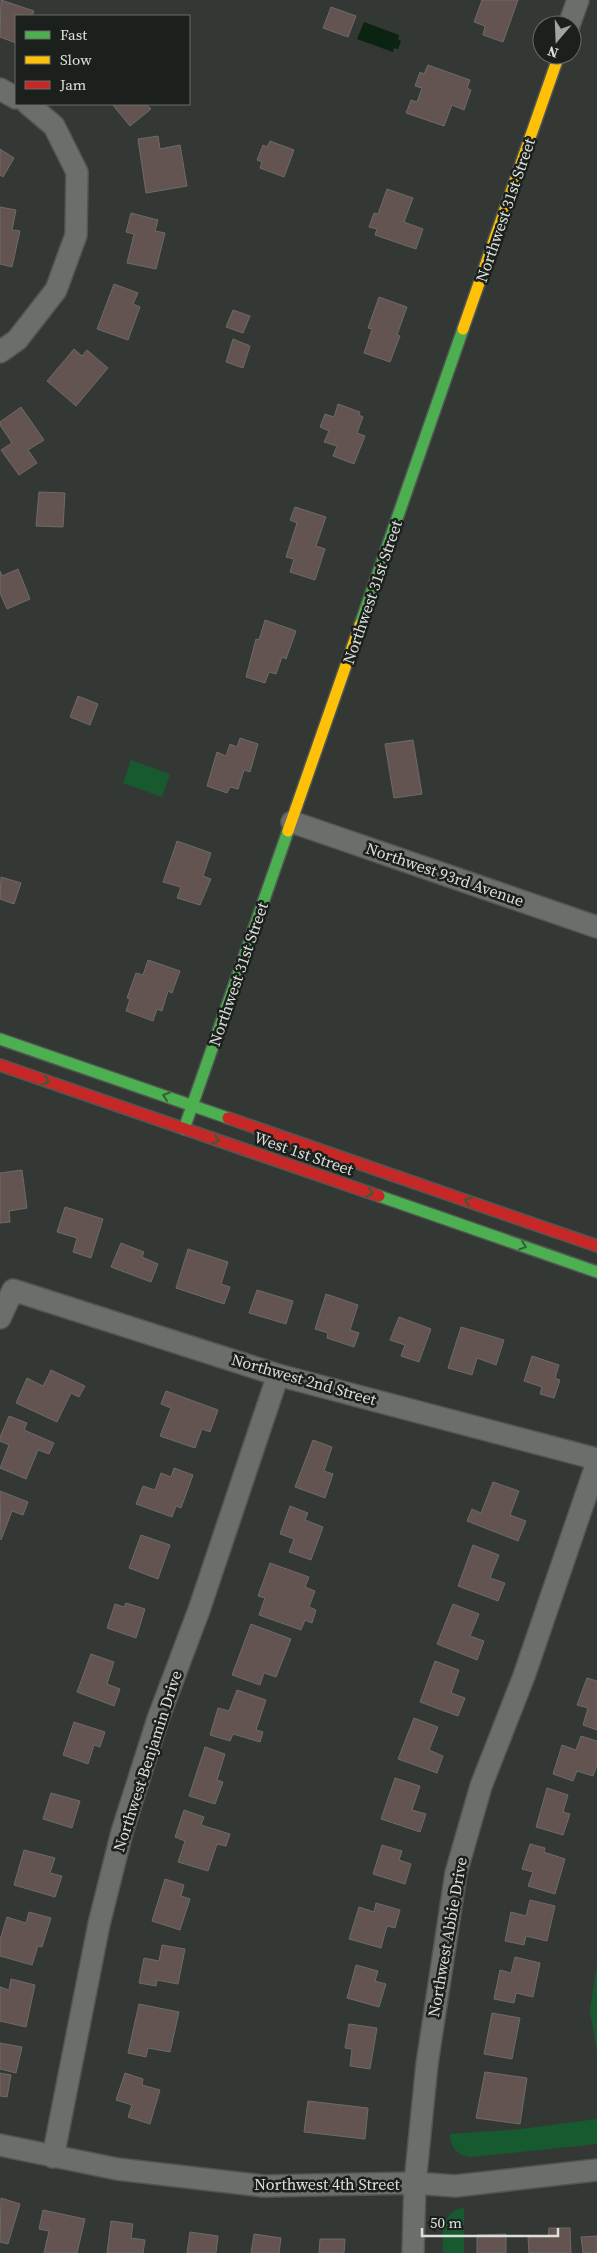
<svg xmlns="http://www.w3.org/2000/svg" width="597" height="2253" viewBox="0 0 597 2253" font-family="'Source Serif 4',serif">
<rect width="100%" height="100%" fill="#343834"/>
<path fill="#175a2f" d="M131,760L170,774L162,797L123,783Z
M597,1964V2052L590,2011Z
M597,2119V2144L471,2157C457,2156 450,2147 450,2134L521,2129Z
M464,2208V2253H443C443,2234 440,2211 464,2208Z"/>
<path fill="#0a2411" d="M364,22L399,35L398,39L401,41L398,49L394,48L393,52L357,39Z"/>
<path fill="#645451" stroke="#6c6b69" d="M1,0L34,11L32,16H16V43L0,37Z
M482,0H518L503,42L483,35L485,26L474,22Z
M331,7L356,16L348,37L323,28Z
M428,65L470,80L467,88L471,90L464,110L452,105L444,126L406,113L411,100L417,102L422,88L415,86L420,72L424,74Z
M112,104H146L151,109L130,126Z
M158,136L160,149L180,145L187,186L146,193L138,139Z
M270,141L294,150L284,177L260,168L262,162L257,160L263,145L267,147Z
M0,149L14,158L3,177L0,175Z
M387,189L413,198L404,222L423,229L416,249L375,235L377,229L369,227L374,213L378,214Z
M0,207L16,210L12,230L20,231L12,267L0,264Z
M131,213L158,220L155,231L165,233L156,269L127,263L134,234L126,232Z
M114,284L138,293L133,304L140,307L128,340L97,329Z
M379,297L407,307L397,335L400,336L390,362L364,353L372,329L368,328Z
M233,310L250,316L243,333L226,327Z
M233,339L250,346L243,368L226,362Z
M74,349L82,356L87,350L108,368L76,406L47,381Z
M338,404L360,412L359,415L363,417L357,433L365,436L354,464L333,456L337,446L324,442L329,431L320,427L325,414L334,417Z
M21,407L44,440L28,450L37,463L19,475L1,450L12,443L0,425V422Z
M39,492L65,493L63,527L36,526Z
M295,507L326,517L316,546L325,549L315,580L290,572L294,559L286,557L297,523L290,520Z
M18,569L30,599L7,609L0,593V571L2,576Z
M265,620L296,631L286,659L282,657L276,674L269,672L265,683L246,677L256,639L259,640Z
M78,696L98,704L90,725L70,717Z
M240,738L258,744L250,772L244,770L238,789L230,787L227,793L207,786L217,752L226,756L230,744L237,747Z
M413,740L422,794L394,798L385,744Z
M177,841L211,853L203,876L211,879L200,905L177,898L181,887L163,882Z
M1,877L21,883L14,904L0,899Z
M148,960L180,971L172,993L168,991L162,1011L157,1009L153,1021L126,1011L130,999L127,998L136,973L143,975Z
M22,1170L27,1208L9,1211L10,1222L0,1223V1173Z
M65,1207L103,1219L91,1258L73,1252L77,1238L57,1232Z
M121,1243L144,1252L142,1257L158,1264L151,1282L111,1267Z
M188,1249L228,1262L221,1284L230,1287L224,1304L176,1288Z
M257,1290L293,1301L286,1324L249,1313Z
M326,1294L358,1305L350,1330L359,1333L354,1347L327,1338L328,1333L315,1329Z
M399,1317L431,1329L419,1362L401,1356L405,1345L390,1340Z
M461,1327L504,1340L496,1365L477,1358L472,1375L448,1368Z
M532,1356L559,1365L555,1378L560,1380L554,1398L540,1394L542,1387L524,1381Z
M51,1370L85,1386L79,1397L71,1393L57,1422L16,1403L27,1378L43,1386Z
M166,1391L218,1410L210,1432L202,1429L195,1448L160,1436L171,1408L161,1404Z
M9,1416L27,1423L24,1430L54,1443L49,1454L38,1450L26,1479L0,1468L9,1445L0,1441V1437Z
M313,1440L332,1447L324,1471L333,1474L325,1498L295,1487Z
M174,1468L193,1475L181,1508L176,1506L172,1517L136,1504L143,1486L155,1490L161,1473L171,1477Z
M493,1482L519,1491L510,1515L526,1521L518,1541L467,1521L472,1509L481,1513Z
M0,1491L28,1502L23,1515L12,1511L1,1540Z
M290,1506L308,1513L305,1520L323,1527L311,1560L289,1552L294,1539L280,1534Z
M141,1535L170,1545L158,1579L129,1568Z
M473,1545L499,1555L490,1578L505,1583L498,1601L458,1586Z
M270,1563L309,1577L305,1587L315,1591L309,1607L316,1610L312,1623L305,1620L301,1630L259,1615L265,1598L258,1596Z
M126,1603L145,1609L136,1638L107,1628L115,1604L124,1607Z
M453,1604L479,1614L470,1636L484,1641L477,1660L437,1644Z
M251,1624L291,1639L276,1677L264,1673L260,1685L232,1675Z
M91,1654L114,1662L107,1684L120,1689L114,1706L77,1692Z
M435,1661L459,1670L451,1693L465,1698L458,1716L420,1702Z
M587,1678L597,1681V1730L583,1725L588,1708L577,1705Z
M237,1690L266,1700L256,1730L263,1732L260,1742L233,1734L230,1741L210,1735L218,1708L229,1711Z
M414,1718L438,1727L429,1750L443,1756L437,1773L398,1759Z
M74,1722L105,1732L100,1747L94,1745L88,1764L63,1755Z
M581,1736L597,1741V1765L593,1776L577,1771L573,1781L553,1774L562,1745L576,1750Z
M205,1747L225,1754L217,1780L223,1782L215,1804L189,1796Z
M395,1778L420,1786L412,1810L426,1814L420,1832L381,1819Z
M547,1788L568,1795L563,1812L570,1814L563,1835L536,1827Z
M51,1793L80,1801L72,1828L43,1819Z
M184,1810L204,1817L201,1825L230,1834L226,1846L217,1844L208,1871L178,1862L185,1841L175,1837Z
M530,1844L545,1848L544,1852L565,1859L555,1894L528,1886L533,1872L522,1869Z
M382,1845L402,1851L399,1860L411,1864L405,1884L373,1874Z
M24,1850L55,1858L50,1873L62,1876L55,1897L14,1885Z
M165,1879L184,1885L181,1896L190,1899L180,1930L152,1921Z
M530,1900L555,1906L547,1941L526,1936L524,1945L505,1941L511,1912L526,1916Z
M376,1903L400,1910L395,1928L387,1926L381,1948L349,1939L359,1907L374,1912Z
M29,1912L51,1918L42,1947L38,1946L32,1965L0,1956V1940L7,1917L26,1923Z
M162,1945L185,1949L178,1984L157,1980L156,1986L139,1983L144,1958L159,1961Z
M515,1957L540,1963L533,1997L516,1993L514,2003L494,1999L500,1970L511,1973Z
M356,1965L378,1971L375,1981L386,1984L379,2007L347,1998Z
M11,1979L35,1985L26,2027L0,2021V1987L9,1990Z
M139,2004L179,2012L170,2052L148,2048L146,2057L128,2053Z
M492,2013L520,2018L512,2059L484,2054Z
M349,2024L377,2028L370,2069L350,2066L352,2049L345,2048Z
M0,2043L22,2047L16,2073L0,2069Z
M485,2072L527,2078L520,2124L476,2118Z
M0,2073L11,2075L7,2097L0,2096Z
M125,2073L143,2079L142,2085L160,2090L150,2124L128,2117L132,2105L116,2100Z
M308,2101L368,2108L365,2139L304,2132Z
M1,2198L20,2204L8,2244L0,2242Z
M43,2210L85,2219L77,2253H44L49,2231L39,2229Z
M111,2221L133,2224L131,2238L145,2240L143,2253H107Z
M549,2228H570L571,2253H529L528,2237H548Z
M190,2232L218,2236L216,2253H187Z
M254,2234L281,2238L279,2253H251Z
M506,2234V2253H477V2235Z
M597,2236V2253H583L581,2237Z
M320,2239H345L344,2253H319Z"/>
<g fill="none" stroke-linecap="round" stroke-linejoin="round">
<defs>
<path id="street" d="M569,25L578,0
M0,89L16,98
M0,352L17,340L56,290L76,235L77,172L54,126L28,104
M292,822L597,927
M0,1318L13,1290L278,1375L597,1459
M0,2145L117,2169L264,2186L415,2183L455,2186L597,2170
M53,2157L99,1924L122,1832L158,1719L199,1610L278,1375
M413,2253L415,2183L427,2064L456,1873L481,1786L524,1676L597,1463"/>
<path id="fast" d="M360,625L463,329
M0,1039L228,1118
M184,1129L288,831
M379,1196L597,1272"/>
<path id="slow" d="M463,329L559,55
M288,831L360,625"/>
<path id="jam" d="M0,1065L379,1196
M228,1118L597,1246"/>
</defs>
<use href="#street" stroke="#525652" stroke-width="24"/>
<use href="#fast" stroke="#525652" stroke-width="14"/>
<use href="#slow" stroke="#525652" stroke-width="14"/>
<use href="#jam" stroke="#525652" stroke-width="14"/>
<use href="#street" stroke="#6b6f6b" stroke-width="21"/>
<use href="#fast" stroke="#4caf50" stroke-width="11"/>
<use href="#slow" stroke="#ffc107" stroke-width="11"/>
<use href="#jam" stroke="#c62828" stroke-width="11"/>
</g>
<defs><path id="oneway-chevron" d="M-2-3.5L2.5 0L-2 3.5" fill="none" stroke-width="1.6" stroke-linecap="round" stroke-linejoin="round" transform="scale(1.25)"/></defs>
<g stroke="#326034">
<use href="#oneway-chevron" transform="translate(46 1081) rotate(19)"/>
<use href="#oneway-chevron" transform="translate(166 1096) rotate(-162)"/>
<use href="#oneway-chevron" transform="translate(216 1140) rotate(19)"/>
<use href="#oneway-chevron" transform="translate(370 1193) rotate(19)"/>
<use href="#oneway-chevron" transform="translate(468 1201) rotate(-161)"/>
<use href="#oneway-chevron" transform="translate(523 1246) rotate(19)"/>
</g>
<g text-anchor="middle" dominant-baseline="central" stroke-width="5" stroke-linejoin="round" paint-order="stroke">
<g font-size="16" fill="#dbe0db" stroke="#1c201d">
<text transform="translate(505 210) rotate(-71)">Northwest 31st Street</text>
<text transform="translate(372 592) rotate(-71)">Northwest 31st Street</text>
<text transform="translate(445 874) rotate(19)">Northwest 93rd Avenue</text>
<text transform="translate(238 974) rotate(-71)">Northwest 31st Street</text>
<text transform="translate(304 1153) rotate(19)">West 1st Street</text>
<text transform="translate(304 1379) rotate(16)">Northwest 2nd Street</text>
<text transform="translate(147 1761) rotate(-72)">Northwest Benjamin Drive</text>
<text transform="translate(447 1937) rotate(-80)">Northwest Abbie Drive</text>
<text x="327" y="2184">Northwest 4th Street</text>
</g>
</g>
<rect x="15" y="15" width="175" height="90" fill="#1c201d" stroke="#686d69"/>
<rect x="25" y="31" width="25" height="8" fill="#4caf50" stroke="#686d69"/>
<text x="60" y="40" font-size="15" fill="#dbe0db">Fast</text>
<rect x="25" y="56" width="25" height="8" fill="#ffc107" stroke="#686d69"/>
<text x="60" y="65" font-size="15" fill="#dbe0db">Slow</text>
<rect x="25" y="81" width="25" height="8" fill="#c62828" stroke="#686d69"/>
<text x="60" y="90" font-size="15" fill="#dbe0db">Jam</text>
<g transform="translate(557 40) rotate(199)"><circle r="24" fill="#1c201d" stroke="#686d69"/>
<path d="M0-4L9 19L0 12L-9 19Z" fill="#a1a5a1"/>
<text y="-8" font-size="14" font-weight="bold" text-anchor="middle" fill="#dbe0db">N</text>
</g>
<path d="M422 2228v8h136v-8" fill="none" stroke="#dbe0db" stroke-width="2.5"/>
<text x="430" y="2228" font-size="15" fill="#dbe0db" stroke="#1c201d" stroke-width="4" paint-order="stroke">50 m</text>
</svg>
